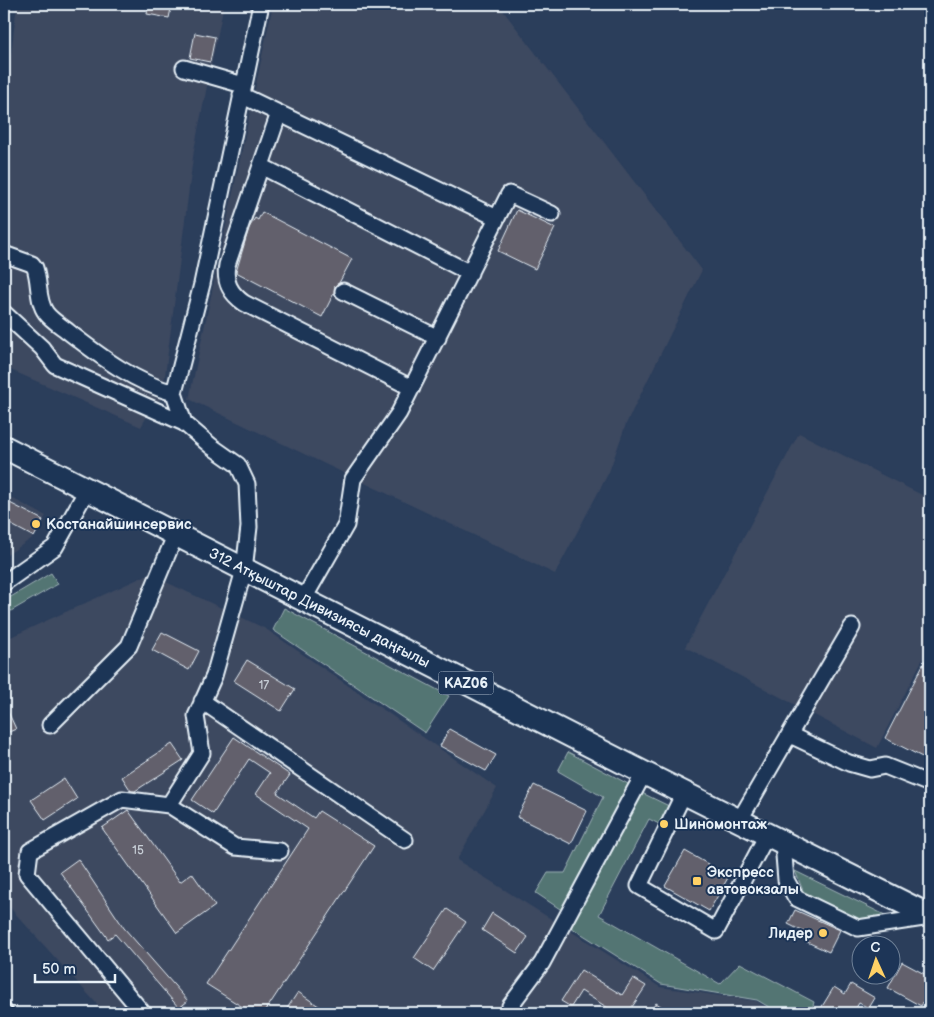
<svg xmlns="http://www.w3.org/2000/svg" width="934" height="1017" viewBox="0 0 934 1017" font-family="'Balsamiq Sans',sans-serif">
<rect width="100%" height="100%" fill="#2b3e5b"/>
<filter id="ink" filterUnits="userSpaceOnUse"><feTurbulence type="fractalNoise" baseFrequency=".02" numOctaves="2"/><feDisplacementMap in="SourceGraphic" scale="10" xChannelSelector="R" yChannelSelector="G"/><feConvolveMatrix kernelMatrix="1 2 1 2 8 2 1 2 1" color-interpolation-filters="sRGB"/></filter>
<g filter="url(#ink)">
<path fill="#3c4860" d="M17,4H224L194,150L162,399L154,404L141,427L4,367V78L8,79Z
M273,4H498L702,270L626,424L609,472L555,574L189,399Z
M799,433L930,499V645L877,748L685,647Z
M4,494L46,516L34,537L4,557Z
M149,574L266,629L497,788L457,860L660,987L756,1001L775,1013H105L4,901V640Z"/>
<path fill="#537473" stroke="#9eb2b6" d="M51,573L58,584L4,615V601Z
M284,608L449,696L425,733L273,630Z
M568,752L632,786L563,911L536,893L548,873H565L603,797L558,771Z
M640,792L671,807L661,825L649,819L599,915L720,984L740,963L814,1002L811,1013H779L757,1000L661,984L569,926Z
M795,871L889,917L864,922L804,893Z"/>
<path fill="#62606c" stroke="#e8f1f8" d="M149,4H172L169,18L147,14Z
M195,33L215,37L210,62L190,58Z
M517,210L555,228L535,269L498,251Z
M262,212L352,259L339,283L335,286L334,293L322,317L236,272L249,228L255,218L258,220Z
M4,500L43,520L34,537L4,521Z
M162,632L199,651L189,670L152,650Z
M930,651V761L885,738Z
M247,660L295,689L281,711L234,681Z
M4,703L16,729L4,734Z
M449,729L496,755L486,771L440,746Z
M234,737L290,775L277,793L314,818L319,811L374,846L264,1013H252L206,984L308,829L256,794L270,773L249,759L213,814L192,800Z
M172,744L183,760L135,791H131L122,777Z
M64,778L77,799L45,820L31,800Z
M534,785L587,811L571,844L517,817Z
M128,810L180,882L192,873L215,906L177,933L102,828Z
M685,851L729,876L709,911L665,886Z
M78,859L124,928L188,1001L179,1008L115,934L108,939L60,872Z
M447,909L466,922L433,971L414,958Z
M795,910L840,930L829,952L805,941L808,934L788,924Z
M492,913L528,937L517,953L482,930Z
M902,962L930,977V989L921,1006L888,988Z
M581,970L622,995L633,978L646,986L628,1013H616L581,991L571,1007L561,1001Z
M851,984L875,998L869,1008L859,1003L853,1013H818L834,987L845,994Z
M298,992L329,1013H284Z
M656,1003L672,1013H649Z"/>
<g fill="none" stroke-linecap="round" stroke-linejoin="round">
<defs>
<path id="minor" d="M261,4L202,284L174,393L184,423L211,446L238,465L247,484L249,527L244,570L214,676L196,716L202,753L169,805L235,847L280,851
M184,68L243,85
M241,95L497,218L399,413L353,479L346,525L303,600
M279,113L227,265C224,282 230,293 244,303L412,388
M261,166L470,273
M497,218L509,194L552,214
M4,254L32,264L35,268C40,283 37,301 46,313C52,321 63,327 70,333C101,357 136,383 174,393
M343,291L438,338
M4,313L42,348L55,365L184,423
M4,583L55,547L87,490
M202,701L405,840
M50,725L129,646L175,536
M790,735L849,763L870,769L885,766L930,784
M684,793L639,886L716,931L767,835
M739,821L852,627
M783,843L786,880L796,898L858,928L930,917
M510,1006L542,963L644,773
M143,1013L27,874L30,851L122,799L169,805"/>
<g id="highway">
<path id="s1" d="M4,447L644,773L930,916"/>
</g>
</defs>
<use href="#minor" stroke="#e8f1f8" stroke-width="19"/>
<use href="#highway" stroke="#e8f1f8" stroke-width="26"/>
<use href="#minor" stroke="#1d3557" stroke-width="15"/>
<use href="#highway" stroke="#1d3557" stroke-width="22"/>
<path stroke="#e8f1f8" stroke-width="3" d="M4,998L15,1013
M4,1011L5,1013"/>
</g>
</g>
<g fill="#ffd166" stroke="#1d3557" stroke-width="2">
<circle cx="36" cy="524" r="5"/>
<circle cx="664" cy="824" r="5"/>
<rect x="692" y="876" width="10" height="10" rx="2.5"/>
<circle cx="823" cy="933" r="5"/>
</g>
<g text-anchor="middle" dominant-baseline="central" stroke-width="4" stroke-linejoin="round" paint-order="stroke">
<g font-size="12" fill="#c6cdd5">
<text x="264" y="685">17</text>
<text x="138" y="850">15</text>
</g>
<rect fill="#1d3557" stroke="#abb9c8" stroke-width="1" x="438.5" y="671.5" width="55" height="23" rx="4"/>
<g font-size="14" font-weight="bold" fill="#e8f1f8">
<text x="466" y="683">KАZ06</text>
</g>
<g font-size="15" font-weight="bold" fill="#e8f1f8" stroke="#1d3557" text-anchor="start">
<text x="46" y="524">Костанайшинсервис</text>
<text x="674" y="824">Шиномонтаж</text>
<text x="707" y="872">Экспресс<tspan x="707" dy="17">автовокзалы</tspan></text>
<text x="813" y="933" text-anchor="end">Лидер</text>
</g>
<g font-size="15" fill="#e8f1f8" stroke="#1d3557">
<text stroke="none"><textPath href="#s1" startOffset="354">312 Атқыштар Дивизиясы даңғылы</textPath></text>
</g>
</g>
<rect width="934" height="1017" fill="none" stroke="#1d3557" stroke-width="20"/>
<rect x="10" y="10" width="914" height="997" fill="none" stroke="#e8f1f8" stroke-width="2" filter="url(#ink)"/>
<g transform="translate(876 960) rotate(357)"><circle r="24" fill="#1d3557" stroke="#6e8097"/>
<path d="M0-4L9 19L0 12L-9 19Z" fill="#ffd166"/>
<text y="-8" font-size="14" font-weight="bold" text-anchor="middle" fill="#e8f1f8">С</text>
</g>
<path d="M35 974v8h80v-8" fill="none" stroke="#e8f1f8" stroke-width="2.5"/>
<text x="42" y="974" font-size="15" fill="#e8f1f8" stroke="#1d3557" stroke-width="4" paint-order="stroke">50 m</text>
</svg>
